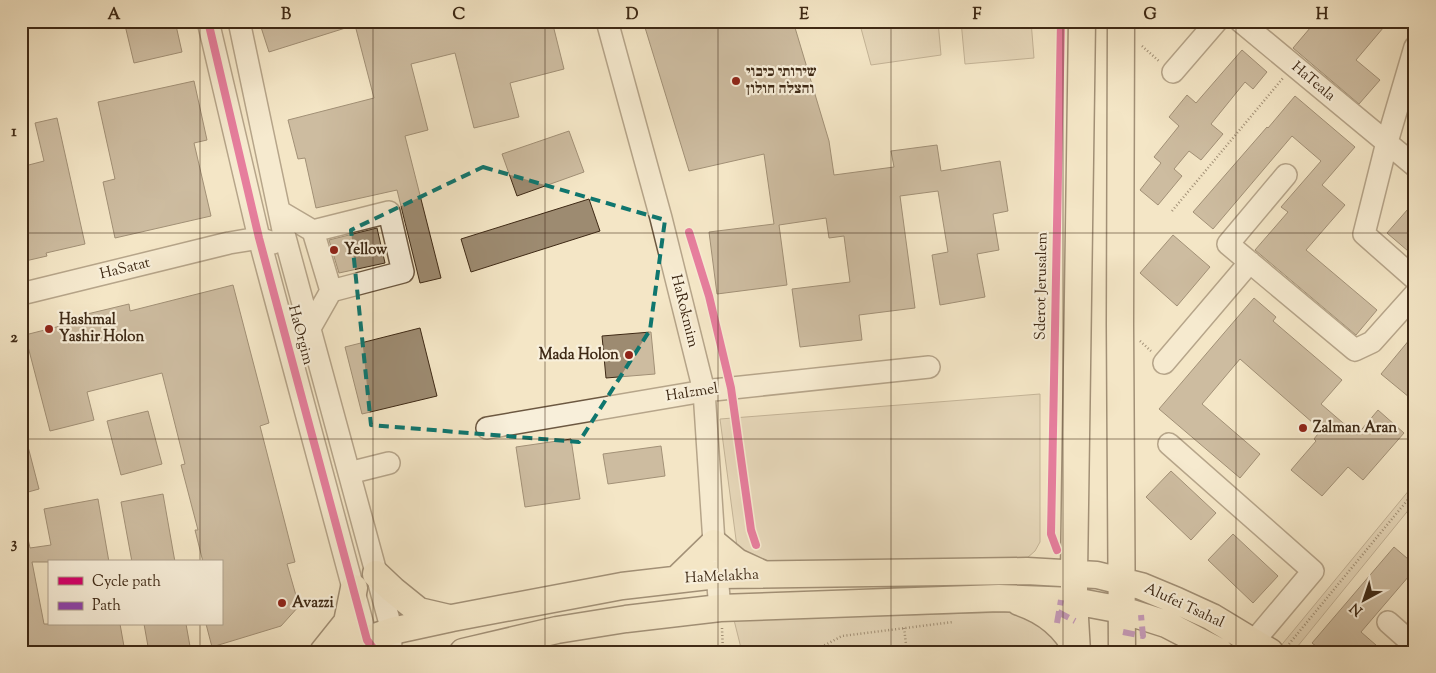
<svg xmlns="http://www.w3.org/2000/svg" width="1436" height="673" viewBox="0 0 1436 673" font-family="'Sorts Mill Goudy','Frank Ruhl Libre',serif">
<rect width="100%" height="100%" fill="#f4e6c6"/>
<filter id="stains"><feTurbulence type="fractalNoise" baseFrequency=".004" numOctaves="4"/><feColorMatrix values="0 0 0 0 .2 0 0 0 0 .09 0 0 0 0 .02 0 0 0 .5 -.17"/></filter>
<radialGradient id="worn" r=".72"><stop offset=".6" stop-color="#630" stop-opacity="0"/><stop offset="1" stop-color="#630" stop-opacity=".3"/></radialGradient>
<path fill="#d5c6a8" stroke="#8a785e" d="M859,21H938L941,55L871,65Z
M961,21H1031L1034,58L965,64Z
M1040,394V542L1035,551L1027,558L770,569L737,547L720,419Z
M1415,483V502L1293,652H1283L1279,648Z
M1013,612L1049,628L1066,652H742L734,620Z"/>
<path fill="#9d8b71" stroke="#3e2915" d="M124,21H175L182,52L134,63Z
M259,21H552L564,69L510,83L519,117L474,128L455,53L411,64L428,130L405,136L441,278L420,283L397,190L316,208L305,158L298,159L288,120L374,98L355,25L269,52Z
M643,21H793L829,141L834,175L894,167L891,151L937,145L941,171L1000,161L1008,211L993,214L999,250L977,254L985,297L940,305L932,255L948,252L938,191L900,196L915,308L859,315L862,340L800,347L792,289L850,282L844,236L829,238L826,218L779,225L787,285L717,294L709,232L774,224L764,154L689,171Z
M1316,21H1389L1356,60L1380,80L1359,104L1293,48Z
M1242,50L1267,72L1253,89L1245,82L1211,124L1223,134L1201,160L1189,151L1174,169L1182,176L1158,205L1140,190L1161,163L1154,157L1179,126L1169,117L1187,95L1196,103Z
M194,81L207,140L194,143L211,216L115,238L103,182L115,179L98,102Z
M1295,96L1355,147L1322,185L1345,205L1306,250L1377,310L1356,335L1255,250L1288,212L1281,207L1321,161L1292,136L1213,229L1193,212L1267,127L1268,128Z
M57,118L85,244L46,253L47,256L21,262V167L44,161L35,123Z
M569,131L584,172L517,196L502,154Z
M589,199L600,231L471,272L461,239Z
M1415,201V257L1387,233Z
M377,228L385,263L339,273L329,240Z
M1173,235L1210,267L1177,306L1140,273Z
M233,285L269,423L260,426L295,562L287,564L299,606L281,626L212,647L206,624H221V562H203L195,530H198L181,465L185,464L162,373L87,392L94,420L50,431L25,335L84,320L83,315L129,304L130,311Z
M1254,298L1276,317L1273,321L1342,380L1321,404L1357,435L1378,410L1404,433L1363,480L1348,467L1322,496L1291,470L1316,441L1314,439L1321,430L1240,359L1202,404L1260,454L1240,478L1159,409Z
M420,328L437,396L362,414L345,347Z
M651,332L655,374L606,378L602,336Z
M1415,333V402L1381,374Z
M148,411L162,464L121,475L107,421Z
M25,435L39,489L21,494V436Z
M571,439L580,499L525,507L516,447Z
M661,446L665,476L608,484L603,454Z
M1171,471L1216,513L1191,540L1146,497Z
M163,494L175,562H132L121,502Z
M98,499L109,562H32L44,624H120L125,652H21V534H27L30,548L51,545L44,509Z
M1233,534L1278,576L1253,603L1208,560Z
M1394,547L1415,565V569L1361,632L1384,652H1323L1312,643Z
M144,624H186L191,652H149Z"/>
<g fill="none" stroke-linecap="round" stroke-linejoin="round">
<defs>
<path id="minor" d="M208,21L259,238L367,640L376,652
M239,21L283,230L392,631L390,652
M607,21L661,218L704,391L714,543L720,608
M1240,21L1415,166
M1415,47L1387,142L1364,234L1415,279
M1173,72L1217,21
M1286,175L1228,244L1355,350L1372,342L1415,294
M279,211L313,231L331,291L310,328
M313,231L389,212L403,272L331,291
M21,294L229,243L259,238L273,243
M1164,363L1250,262
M487,428L704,391L929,367
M1169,444L1313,571L1254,641
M349,473L389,463
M1388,622L1415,646"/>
<path id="major" d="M1121,21L1120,324L1122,652
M376,574L393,590L419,611L449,618
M677,579L714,543L737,562L761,573
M1019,602C1046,611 1065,626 1077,651
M323,652L347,622L354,588
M331,652L392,631L452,618L622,586L717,575L1027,571L1097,575L1141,586L1177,601L1212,617L1270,652
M463,652L557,630L626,619L720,608L999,598L1074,601L1122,610L1166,624L1220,652
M1077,652L1074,601V574L1082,21"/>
</defs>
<use href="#minor" stroke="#6c5841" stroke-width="24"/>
<use href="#major" stroke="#3e2915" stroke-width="29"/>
<path stroke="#3e2915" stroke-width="2.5" stroke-dasharray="1 2.5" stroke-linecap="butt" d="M1142,46L1160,62
M1172,211L1283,78
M1140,341L1151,351
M722,628L723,652
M904,628L907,652
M1289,644L1415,491
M812,652L842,636L953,622"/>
<use href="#minor" stroke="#f8efda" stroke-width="21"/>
<use href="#major" stroke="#f4e6c6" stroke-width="26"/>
<path stroke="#8e44ad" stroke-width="6" stroke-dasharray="12 6" stroke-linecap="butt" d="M1058,612L1075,621
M1057,623L1061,600
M1123,632L1143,636L1141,615"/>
<defs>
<path id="cycleway" d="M208,21L259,238L367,640L376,652
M689,232L709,296L731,388L751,530L756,545
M1057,550L1051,534L1061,21"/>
</defs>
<use href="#cycleway" stroke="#f8efda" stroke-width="11"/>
<use href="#cycleway" stroke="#d6006c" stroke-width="8"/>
</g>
<path d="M0 0H1436V673H0ZM483,167L665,220L650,330L579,442L371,425L351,230Z" fill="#f4e6c6" fill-opacity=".55" fill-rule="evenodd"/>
<path fill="none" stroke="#0f766e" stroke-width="4" stroke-dasharray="10 6" stroke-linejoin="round" d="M483,167L665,220L650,330L579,442L371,425L351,230Z"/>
<path fill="none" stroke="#3e2915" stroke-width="1" stroke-opacity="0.55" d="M200,21V562M373,21V652M545,21V652M718,21V652M891,21V652M1063,21V652M1236,21V652M21,233H1415M21,439H1415M200,624V652"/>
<g fill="#8f2418" stroke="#f8efda" stroke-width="2">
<circle cx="736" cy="81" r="5"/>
<circle cx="334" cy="250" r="5"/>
<circle cx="49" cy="329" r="5"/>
<circle cx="629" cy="355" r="5"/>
<circle cx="1303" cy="428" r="5"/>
<circle cx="282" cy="603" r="5"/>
</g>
<g text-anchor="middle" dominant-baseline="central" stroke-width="4.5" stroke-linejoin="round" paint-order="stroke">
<g font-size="15" font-weight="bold" fill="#3e2915" stroke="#f8efda" text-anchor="start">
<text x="746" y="72">שירותי כיבוי<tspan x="746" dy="17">והצלה חולון</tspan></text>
<text x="344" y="250">Yellow</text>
<text x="59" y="320">Hashmal<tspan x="59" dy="17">Yashir Holon</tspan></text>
<text x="619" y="355" text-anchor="end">Mada Holon</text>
<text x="1313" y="428">Zalman Aran</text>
<text x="292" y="603">Avazzi</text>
</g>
<g font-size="15" fill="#3e2915" stroke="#f8efda">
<text transform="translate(1313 82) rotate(40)">HaTeala</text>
<text transform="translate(125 269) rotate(-14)">HaSatat</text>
<text transform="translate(1042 286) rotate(-89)">Sderot Jerusalem</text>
<text transform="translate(684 311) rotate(76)">HaRokmim</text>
<text transform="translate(300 335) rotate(75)">HaOrgim</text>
<text transform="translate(692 393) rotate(-9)">HaIzmel</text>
<text transform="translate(722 577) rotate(-3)">HaMelakha</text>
<text transform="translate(1184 606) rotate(25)">Alufei Tsahal</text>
</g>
</g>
<rect width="1436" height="673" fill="none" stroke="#f4e6c6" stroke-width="55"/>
<rect x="48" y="560" width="175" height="65" fill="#f8efda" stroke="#aea08b"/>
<rect x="58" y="577" width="25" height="8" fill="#d6006c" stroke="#aea08b"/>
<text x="92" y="586" font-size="15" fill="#3e2915">Cycle path</text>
<rect x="58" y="602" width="25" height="8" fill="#8e44ad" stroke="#aea08b"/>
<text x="92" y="610" font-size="15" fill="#3e2915">Path</text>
<g transform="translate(1364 600) rotate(220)" stroke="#f8efda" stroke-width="4" paint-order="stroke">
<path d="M0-4L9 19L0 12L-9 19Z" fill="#3e2915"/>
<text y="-8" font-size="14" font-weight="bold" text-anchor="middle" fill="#3e2915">N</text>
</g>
<rect x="28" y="28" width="1380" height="618" fill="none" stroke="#3e2915" stroke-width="2"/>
<g font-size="16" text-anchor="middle" font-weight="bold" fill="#3e2915">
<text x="114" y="19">A</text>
<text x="286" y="19">B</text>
<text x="459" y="19">C</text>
<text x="632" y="19">D</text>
<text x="804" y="19">E</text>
<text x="977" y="19">F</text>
<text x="1150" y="19">G</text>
<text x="1322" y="19">H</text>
<text x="14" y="136">1</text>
<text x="14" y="342">2</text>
<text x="14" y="548">3</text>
</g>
<rect width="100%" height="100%" filter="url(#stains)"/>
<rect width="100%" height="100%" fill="url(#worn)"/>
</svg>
